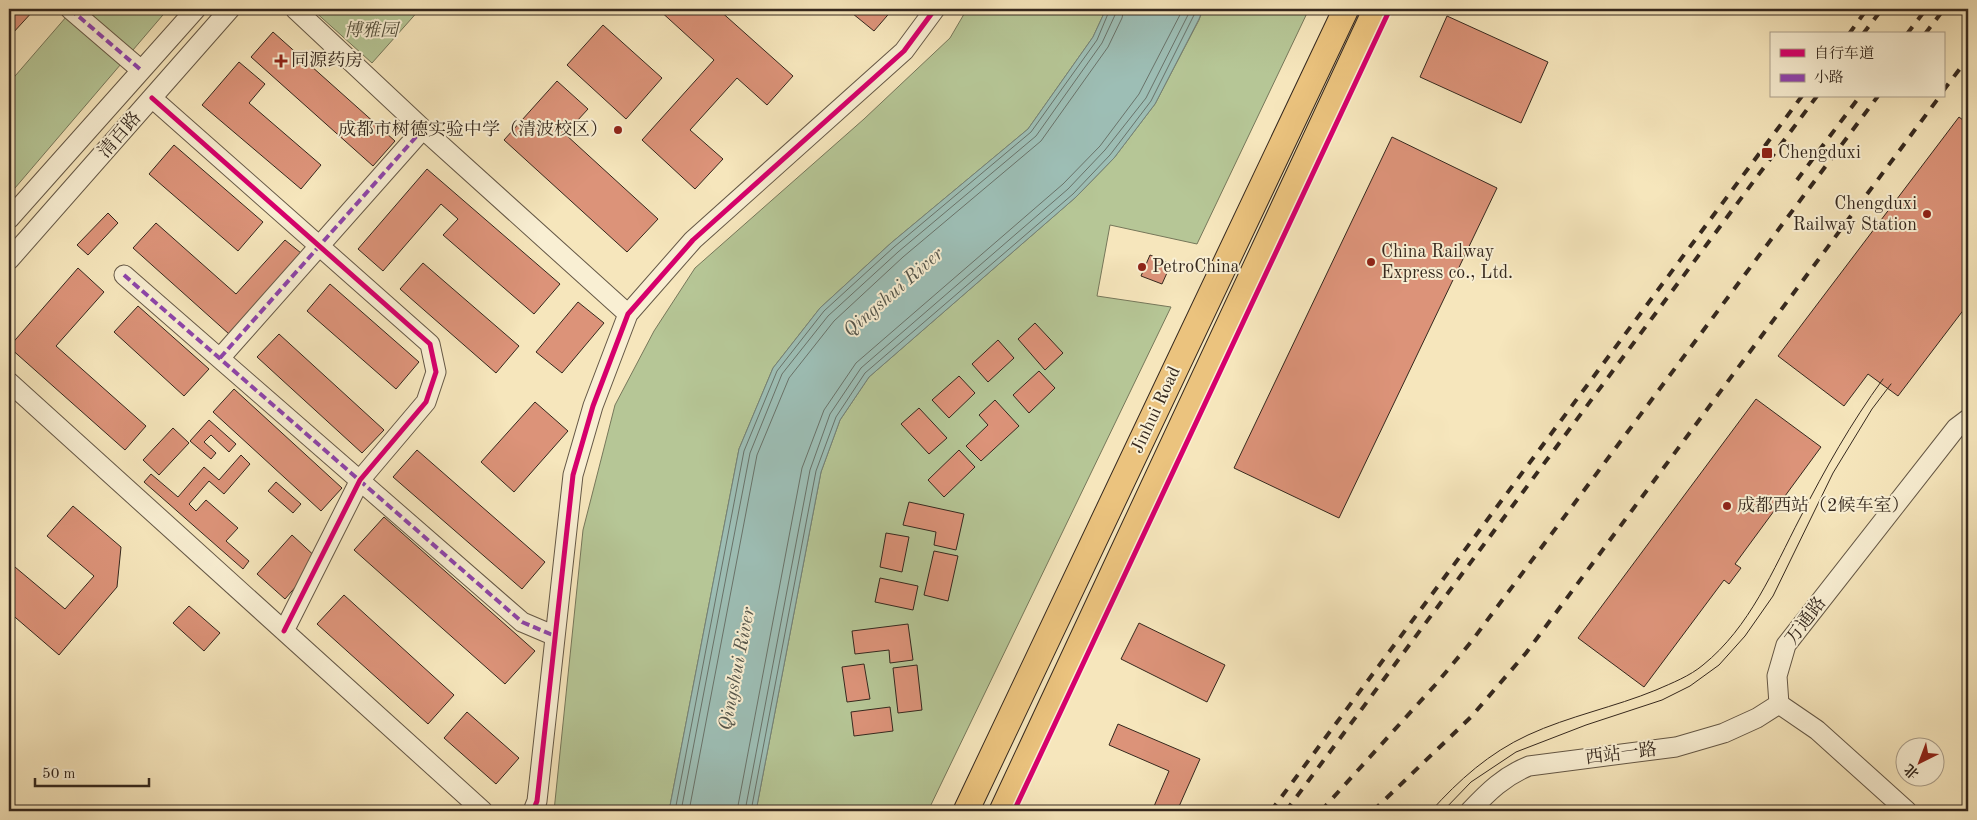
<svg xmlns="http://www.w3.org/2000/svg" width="1977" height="820" viewBox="0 0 1977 820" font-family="'Old Standard TT','Noto Serif SC',serif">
<rect width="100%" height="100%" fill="#f6e6bc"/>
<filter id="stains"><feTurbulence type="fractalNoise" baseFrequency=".004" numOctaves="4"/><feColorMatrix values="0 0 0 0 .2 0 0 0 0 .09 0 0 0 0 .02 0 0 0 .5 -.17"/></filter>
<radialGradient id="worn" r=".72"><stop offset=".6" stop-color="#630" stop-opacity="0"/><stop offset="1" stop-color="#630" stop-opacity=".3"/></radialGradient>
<path fill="#b6c696" stroke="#76775a" d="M73,9H168L9,195V83Z
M312,9H420L372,63Z
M967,9H1106L1093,37L1028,129L891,243L820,308L773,368L739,449L669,811H554L583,530L615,405L654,331L695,268L864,119L950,38Z
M1203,9H1309L1197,244L1110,225L1097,296L1171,307L928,811H756L821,472L840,420L869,377L1076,197L1114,158L1155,104L1199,20Z"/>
<path fill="#9dbeb5" stroke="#738279" d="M1106,9H1203L1199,19L1155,104L1114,158L1076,197L869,377L840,420L821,472L756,811H669L739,449L773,368L820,308L891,243L1028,129L1093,37Z"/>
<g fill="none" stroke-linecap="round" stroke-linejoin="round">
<path stroke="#69736a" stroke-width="1" d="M675,811L744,451L777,371L824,311L894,247L1031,132L1097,40L1110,9
M681,811L750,453L782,374L828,316L898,252L1036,136L1102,43L1115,15L1116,9
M689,811L757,455L789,378L834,321L903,257L1041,141L1108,47L1122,18L1124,9
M737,811L802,468L824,410L856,363L1063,184L1100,146L1139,94L1183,9
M745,811L810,470L830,414L861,368L1068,189L1105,150L1146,98L1191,9
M751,811L816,471L836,417L865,373L1073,194L1110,155L1151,101L1197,9"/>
</g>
<path fill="#dc9379" stroke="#35281e" d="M9,9L34,10L12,34L9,32Z
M658,9H718L793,76L767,105L737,78L690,130L723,159L695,189L642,140L714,60Z
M847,9H893L874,31Z
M1447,16L1548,62L1521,123L1420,77Z
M603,25L662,78L626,119L567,65Z
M273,32L395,141L373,166L251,57Z
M239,62L265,84L249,103L321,165L301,189L202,105Z
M557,81L588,109L565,134L658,219L627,252L504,140Z
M1959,117L1968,124V304L1898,396L1868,374L1844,406L1778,356Z
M1392,137L1497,188L1339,518L1234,468Z
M174,145L263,222L238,251L149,174Z
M427,169L560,284L534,314L443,235L458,219L441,204L383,271L358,249Z
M108,213L118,223L88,255L77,245Z
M156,223L236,294L285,240L301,253L229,334L133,248Z
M1150,255L1171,264L1162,284L1141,276Z
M423,263L519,346L496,373L400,289Z
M78,268L104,292L56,346L146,426L125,450L9,347Z
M330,284L419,362L396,389L307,311Z
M578,302L604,323L562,373L536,352Z
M138,306L209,369L184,396L114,332Z
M1035,323L1063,353L1045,370L1018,339Z
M279,334L384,430L362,453L257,357Z
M998,340L1014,358L988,382L972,364Z
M1039,371L1055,388L1029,413L1013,395Z
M959,376L975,393L949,418L932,400Z
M234,389L342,488L321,511L213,412Z
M1756,399L1821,447L1735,564L1741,568L1729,584L1724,580L1644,687L1578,638Z
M995,400L1019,426L981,461L966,446L988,425L979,415Z
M535,402L568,431L514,492L481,462Z
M919,408L947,438L929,454L901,424Z
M209,420L236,444L229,452L211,435L204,442L216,453L211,459L190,441Z
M173,428L189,443L159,475L143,460Z
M417,450L545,562L522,589L393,477Z
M959,450L975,467L944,497L928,480Z
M241,455L250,464L224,494L209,481L189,504L196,511L206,500L238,528L226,541L249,561L243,569L144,482L151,474L178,497L204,467L219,480Z
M276,482L301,504L293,513L268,491Z
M909,502L964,514L956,550L934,545L936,532L903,525Z
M73,506L121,547L117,587L59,655L9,612V574L15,567L65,609L94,576L47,536Z
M384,517L535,651L505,684L354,550Z
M886,533L909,537L902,572L880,567Z
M292,535L319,560L285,599L257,574Z
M934,551L958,556L948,601L924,595Z
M880,578L918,586L913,610L875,602Z
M344,595L454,695L428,724L317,624Z
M189,606L220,633L204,651L173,623Z
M1139,623L1225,665L1207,702L1121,659Z
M908,624L913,660L890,663L889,650L855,654L852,631Z
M864,664L870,699L847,702L842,667Z
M917,665L922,710L898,713L893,668Z
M890,707L893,731L854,736L851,712Z
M467,712L519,758L496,784L444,738Z
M1118,724L1200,759L1177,811H1152L1169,771L1109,745Z"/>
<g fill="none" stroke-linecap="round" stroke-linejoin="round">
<defs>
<path id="minor" d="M70,9L141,70
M295,9L423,129L628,314
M152,98L430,344L436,372L426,402L360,480L284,631
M9,219L196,9
M9,260L230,9
M124,275L522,622L555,636
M220,358L423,129
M9,382L483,811
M1779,704L1777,676L1786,645L1956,428L1968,419
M1779,704L1817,730L1907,811
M533,811L537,801L573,475L593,406L628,314L693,240L904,51L935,9
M1470,811C1488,792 1504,776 1529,766L1676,747L1724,733L1757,718L1779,704"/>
<path id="major" d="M966,811L1346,9
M1002,811L1376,9"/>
</defs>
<use href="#minor" stroke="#655846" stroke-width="21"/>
<use href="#major" stroke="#35281e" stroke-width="27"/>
<use href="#minor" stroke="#f9efd3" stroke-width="19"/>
<use href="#major" stroke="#ebc37e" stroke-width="25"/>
<path stroke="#35281e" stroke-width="1" d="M1431,811C1459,780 1489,753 1528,735C1569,716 1615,707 1656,690C1672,683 1690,676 1703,665C1750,627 1773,570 1800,518C1825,469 1851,423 1883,379
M1443,811L1471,782L1516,752L1586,725L1662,700L1690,686L1719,665L1745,636L1773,596L1833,473L1872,409L1891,384"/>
<path stroke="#35281e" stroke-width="4" stroke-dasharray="9 9" stroke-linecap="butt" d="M1849,34L1867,9
M1863,34L1882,9
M1907,34L1926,9
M1925,34L1944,9
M1943,91L1968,58
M1797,180L1860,96
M1271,811L1802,96
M1286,811L1817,96
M1321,811L1436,684L1471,642L1878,96
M1373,811L1471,717L1526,653L1940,96"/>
<path stroke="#8e44ad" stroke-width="4" stroke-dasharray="8 4" stroke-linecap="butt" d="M70,9L141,70
M124,275L522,622L555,636
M220,358L423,129"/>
<defs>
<path id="cycleway" d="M152,98L430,344L436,372L426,402L360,480L284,631
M533,811L537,801L573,475L593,406L628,314L693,240L904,51L935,9
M1014,811L1390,9"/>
</defs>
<use href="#cycleway" stroke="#f9efd3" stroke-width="8"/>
<use href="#cycleway" stroke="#d6006c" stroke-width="5"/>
</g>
<g fill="#8f2418" stroke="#f9efd3" stroke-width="2">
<path d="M278.5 53.5h5v5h5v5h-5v5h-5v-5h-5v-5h5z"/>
<circle cx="618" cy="130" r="5"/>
<rect x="1761" y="147" width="12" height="12" rx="2.5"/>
<circle cx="1927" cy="214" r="5"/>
<circle cx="1371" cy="262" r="5"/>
<circle cx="1142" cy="267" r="5"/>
<circle cx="1727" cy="506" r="5"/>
</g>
<g text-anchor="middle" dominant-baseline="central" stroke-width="4" stroke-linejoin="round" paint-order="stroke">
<g font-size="18" font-style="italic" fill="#55503c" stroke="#f9efd3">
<text x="371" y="31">博雅园</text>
</g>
<g font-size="18" fill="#35281e" stroke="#f9efd3" text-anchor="start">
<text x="291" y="61">同源药房</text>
<text x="608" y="130" text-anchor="end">成都市树德实验中学（清波校区）</text>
<text x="1778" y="153">Chengduxi</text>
<text x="1917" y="204" text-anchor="end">Chengduxi<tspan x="1917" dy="21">Railway Station</tspan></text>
<text x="1381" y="252">China Railway<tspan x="1381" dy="21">Express co., Ltd.</tspan></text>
<text x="1152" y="267">PetroChina</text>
<text x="1737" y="506">成都西站（2候车室）</text>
</g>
<g font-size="18" fill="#35281e" stroke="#f9efd3">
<text transform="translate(120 135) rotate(-49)">清百路</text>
<text transform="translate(1156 410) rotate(-65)">Jinhui Road</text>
<text transform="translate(1806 621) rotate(-53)">万通路</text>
<text transform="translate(1621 754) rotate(-7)">西站一路</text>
</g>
<g font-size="19" font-style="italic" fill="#54554b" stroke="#f9efd3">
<text transform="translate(894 293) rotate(-41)">Qingshui River</text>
<text transform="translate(738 669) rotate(-79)">Qingshui River</text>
</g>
</g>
<rect width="1977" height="820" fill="none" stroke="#f6e6bc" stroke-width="30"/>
<rect x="10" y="10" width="1957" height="800" fill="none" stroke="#35281e" stroke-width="2.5"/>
<rect x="15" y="15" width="1947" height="790" fill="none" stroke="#35281e"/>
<rect x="1770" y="32" width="175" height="65" fill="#f9efd3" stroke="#ab9f8b"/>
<rect x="1780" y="49" width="25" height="8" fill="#d6006c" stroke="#ab9f8b"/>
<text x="1814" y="58" font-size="15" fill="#35281e">自行车道</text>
<rect x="1780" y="74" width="25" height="8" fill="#8e44ad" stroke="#ab9f8b"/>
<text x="1814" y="82" font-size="15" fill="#35281e">小路</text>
<g transform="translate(1920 762) rotate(222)"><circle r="24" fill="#f9efd3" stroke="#ab9f8b"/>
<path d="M0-4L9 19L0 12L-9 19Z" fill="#8f2418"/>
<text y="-8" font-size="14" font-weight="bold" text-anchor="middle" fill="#35281e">北</text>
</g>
<path d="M35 778v8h114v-8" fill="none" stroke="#35281e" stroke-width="2.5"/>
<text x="42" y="778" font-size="15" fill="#35281e" stroke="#f9efd3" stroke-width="4" paint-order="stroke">50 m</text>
<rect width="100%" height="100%" filter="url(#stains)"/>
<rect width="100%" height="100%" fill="url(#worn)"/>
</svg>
